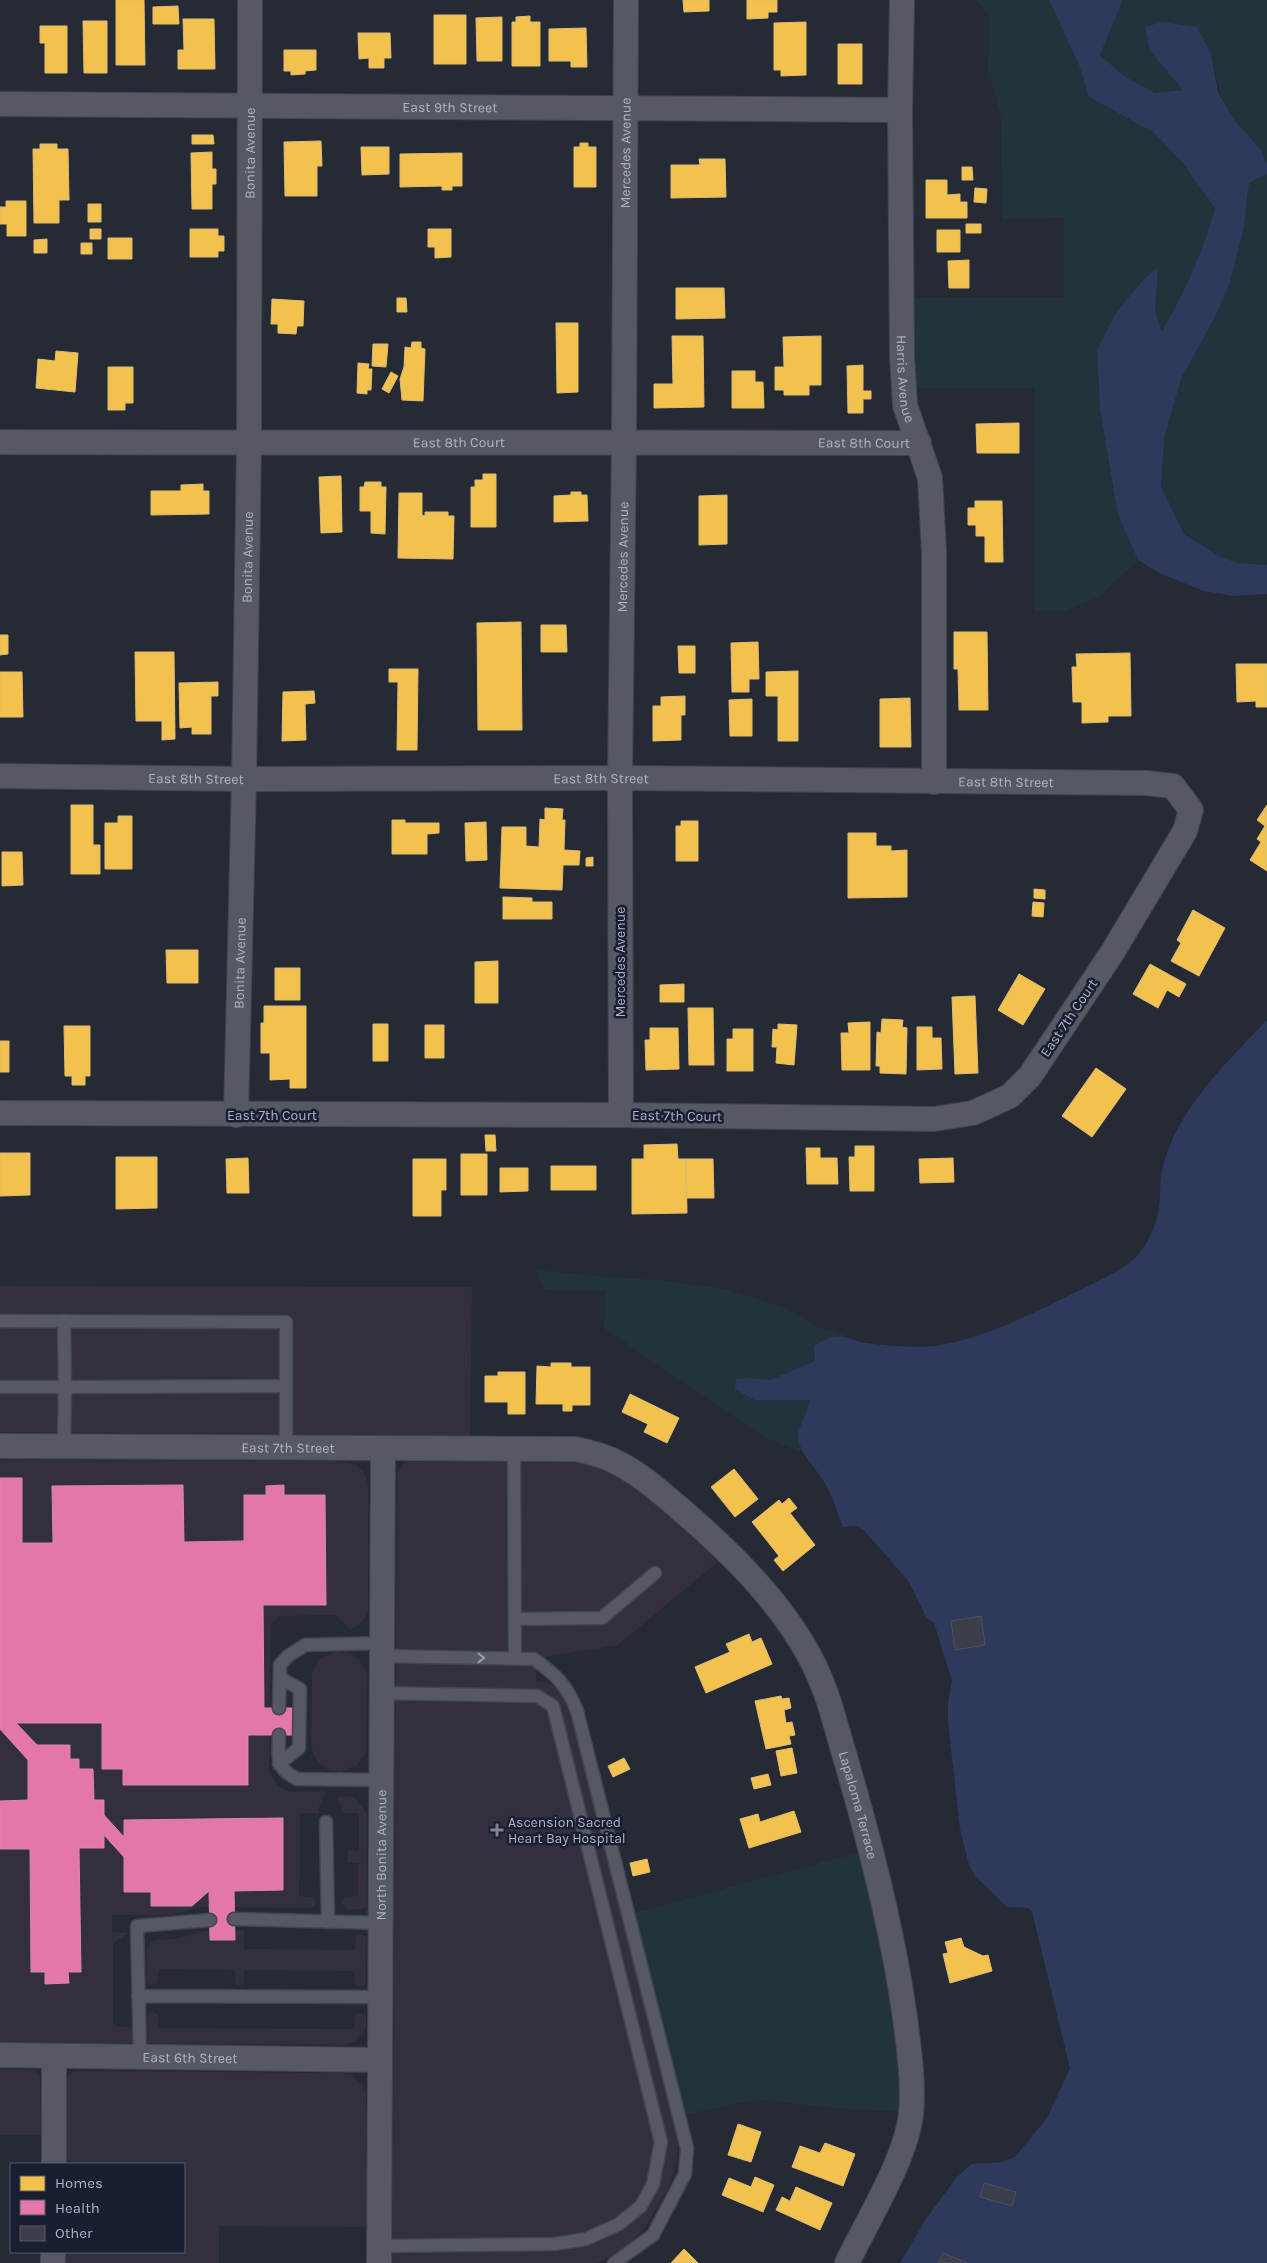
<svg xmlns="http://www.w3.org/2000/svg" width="1267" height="2263" viewBox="0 0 1267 2263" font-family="Karla,sans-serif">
<rect width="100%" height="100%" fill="#262a35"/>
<path fill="#332f3e" d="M0,1286L472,1287L470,1438L420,1437L413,1435L0,1432Z
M548,1458L592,1462L635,1485L720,1560L618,1645L545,1657L536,1673V1681L544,1682L556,1687L567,1702L676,2128L678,2140L677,2159L669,2187L645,2228L629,2244L602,2261L596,2263H392L397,1473L403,1464L410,1462L545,1460Z
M0,1460L335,1461L355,1464L364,1472L368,1484V1612L365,1618L359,1625L350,1629L335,1615L280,1616L271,1624L269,1771L277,1785L289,1792L326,1791L319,1807V1813H300L299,1896L313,1897L315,1901V1906L310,1908L202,1907L169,1915H112V1932L129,1933L113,1943V2023L116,2026L133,2028L134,2039L132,2043H148L147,2017L151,2011L158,2014L159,2028L354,2029L355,2015L360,2013L366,2015V1985L361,1987L355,1984L354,1971L246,1970L244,1972L243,1984L240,1986L236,1984L234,1970L159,1969L157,1983L150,1985L147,1981V1951L149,1944L155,1940L174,1939L204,1931H244V1949L355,1950L356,1935L361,1934L366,1936V1907L362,1909H346L342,1903L345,1897L358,1896V1863H347L348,1850L359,1851V1813H342V1807L337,1800L340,1796L354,1797L367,1813L366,2025L364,2032L358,2040L345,2045L0,2042Z
M337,1651L350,1653L359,1659L367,1674L366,1753L356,1766L340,1772L327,1769L320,1764L314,1756L311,1745L312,1673L320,1659Z
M0,2069L33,2070L40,2076L41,2135H0Z
M76,2071L342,2073L352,2075L363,2085L366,2095L368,2227L219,2226V2263H65V2252H184V2164H66V2079L70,2073Z"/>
<path fill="#23333b" d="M975,0H1049L1079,65L1089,97L1153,132L1183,163L1215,208C1203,252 1185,291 1162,331L1155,312L1158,268L1097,350L1100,410L1118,515L1138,560L1099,597L1064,611H1034L1035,388H914L912,298H1064V218L1002,219L1001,116L988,69L989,14Z
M1123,0H1267V164C1260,144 1246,137 1234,120C1220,99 1216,79 1211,54L1150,51L1183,90L1155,93L1124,76L1100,55Z
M1267,174V565L1238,563L1221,557L1184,533L1161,486L1164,439L1181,379L1215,317L1244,227L1249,183Z
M537,1270L605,1277L657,1280L725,1289L786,1308L815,1326L847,1336L828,1337L815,1361L770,1380L750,1378L755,1400H810C805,1422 795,1427 802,1452L764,1437L604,1328L605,1291L544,1290Z
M860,1852L878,1919L893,1999L903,2112L821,2107L758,2099L684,2115L632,1914Z"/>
<path fill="#2e395c" d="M1049,0H1123L1100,55L1124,76L1155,93L1183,90L1150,51L1145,27L1162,22L1197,27L1211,54L1218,92L1235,121L1262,151L1267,164V174L1249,183L1244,227L1229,285L1215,317L1181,379L1164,439L1161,486L1184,534L1221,557L1238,563L1267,565V594L1234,596L1204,591L1159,573L1138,560L1118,515L1100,410L1097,350L1117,311L1146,277L1158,267L1155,312L1162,331C1185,291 1203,252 1215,208L1183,163L1153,132L1089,97L1079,65Z
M1267,1020V2263H900L926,2219L956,2178L971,2164L1002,2162L1015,2157L1047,2118L1070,2068L1032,1912L1029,1908L1007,1907L975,1876L969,1865L960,1829L948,1722V1703L952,1681L934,1623L926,1617L909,1582L863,1529L855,1526L843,1527C838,1514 834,1500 827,1487C819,1470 800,1456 798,1437C798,1428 808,1410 810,1400H755L735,1389L736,1379L750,1378L770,1380L815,1361L814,1346C843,1327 845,1342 874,1344C891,1346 918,1348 935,1346C983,1339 1029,1315 1072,1294C1091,1284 1112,1276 1129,1263C1144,1253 1157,1226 1159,1208C1161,1196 1159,1182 1162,1170C1176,1110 1226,1063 1267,1020Z"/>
<path fill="#f2c14e" stroke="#debd73" d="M116,0H144L145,65H116Z
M683,0H709V11L684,12Z
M747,0H777V12H768V18L747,19Z
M178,6L179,24H153V7Z
M434,15H466V64H434Z
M530,16V22H540V66H512V22H516V17Z
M502,17V61H477L476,18Z
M183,19H214L215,69H178V50H184Z
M83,21H107V73H84Z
M806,22V75L781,76V70H774V23Z
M40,26H67V73H45V43H40Z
M586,28L587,67H571V61H549V29Z
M358,33H390L391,58H384V68H369V58L359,59Z
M838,44H862V84H838Z
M284,50H316V70L305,71V74L291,75V71H284Z
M192,135H213L214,144H192Z
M321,141L322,166H317V196H285L284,142Z
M580,143H588V147H596V187H574V147H580Z
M40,144H57V149H68L69,200H59V223H34L33,149H40Z
M361,147H389V174L362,175Z
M212,152V169H216V184H212V209H192L191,153Z
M462,153V186H452V190H442V186L400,187V154Z
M699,159H725L726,197L671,198V165H700Z
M962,167H972L973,180H962Z
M926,180H947V195L960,194V202H967V218H926Z
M975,188L987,189L986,203L974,202Z
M6,201H26V236H7V224H0V207H6Z
M88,204H101V222H88Z
M966,224H981V233H966Z
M90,229H101V239H90Z
M190,229H218V236H224V251H218V257H190Z
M428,229H451V257L435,258V247H428Z
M937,230H960V252H937Z
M108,238H132V259H108Z
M47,239V253H34V240Z
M81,243H92V254H81Z
M969,260V288H949L948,261Z
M676,288H724L725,318L676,319Z
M397,298H406L407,312H397Z
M272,299L304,301L303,326H297L296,334L278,333V324H271Z
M556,323H578V392L557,393Z
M672,336H703L704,407L654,408V384H673Z
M821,336V385H809V395H784V390H775V367H784L783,337Z
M412,342H421V348L425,349L423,401L402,400L400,379L404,367L405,347L411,348Z
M373,344H388L386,367L372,366Z
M56,351L78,353L75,392L36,388L38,359L55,361Z
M358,363L369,364L368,369H372L371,390H367V394L357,393Z
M863,365V391H871V399H863V413H848L847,366Z
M108,367H133V403H125V410H108Z
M732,371H755V382H763L764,408H732Z
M391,372L398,376L389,393L382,389Z
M1019,423V453H977L976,424Z
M483,474H496V527H471V487H475V480H483Z
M341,476L342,532L321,533L319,477Z
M365,482H381V487H386L385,534L371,533V511H360V487H364Z
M203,484V491H209V514L151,515V491H181V485Z
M571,492H581V495H587L588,521L554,522V496L571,495Z
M399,493H422V515L425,516V512H448V516H454L453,559L398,558Z
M727,495V544L699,545V496Z
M975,501H1002L1003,562H985V536H976V525H968V508H975Z
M521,622L522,730H478L477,623Z
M541,625H566L567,652H541Z
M954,632H987L988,710H959L958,669H954Z
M0,635H8V654L0,655Z
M758,642L759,679H749V692H732L731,643Z
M678,646H695V673H679Z
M135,652H174L175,739L162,740V721H136Z
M1130,653L1131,716H1108V722L1082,723V702H1073L1072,667H1077L1076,654Z
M1236,664H1267V707H1256V701L1237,702Z
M389,669H418L417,750H397L398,682H389Z
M798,671V741H778V696H766V672Z
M0,672H22L23,717H0Z
M218,682V696H211V734H192V727L180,728L179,683Z
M314,691L315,703L305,704L306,740L282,741L283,692Z
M685,696V715H681V740L653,741V706H661V697Z
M910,698L911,747H880V699Z
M752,699V736H730L729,700Z
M71,805H93V845H100V874H71Z
M1267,805V871L1250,860L1261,842L1257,839L1265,826L1257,820Z
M545,808L563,809L562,820H565L564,850L580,851L579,865H563L562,890L500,888L502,827H526V846L539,847L540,819L545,820Z
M118,816H132V869H105V823H118Z
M392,820H405V823H439V833L427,834V854H392Z
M681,821H698V861H676V826H681Z
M486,822L487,860L466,861L465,823Z
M848,833H876V846H891V851L907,850V897L848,898Z
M2,852H22L23,885L2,886Z
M593,857V866H586V858Z
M1034,889L1045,890V899L1034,898Z
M503,897L532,898V902H552V919H503Z
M1033,902L1044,903L1043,917L1032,916Z
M1193,910L1225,928L1199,976L1171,961L1181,943L1177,940Z
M166,950H198V983H167Z
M498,961V1003H475V962Z
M1150,964L1186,984L1179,997L1167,990L1158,1008L1133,994Z
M275,968H300V1000H275Z
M1019,974L1045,989L1023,1025L998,1010Z
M684,984V1002H660V985Z
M975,996L978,1073L955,1074L952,997Z
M264,1006H306V1088H290V1079L270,1080V1053H261V1023H264Z
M688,1008H713L714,1065H689Z
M882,1019L903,1020L902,1027L907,1028L906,1074L880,1073V1066H876L877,1032L881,1033Z
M870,1022V1070H842L841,1033H849L848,1023Z
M373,1024H388V1061H373Z
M778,1024L797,1025L794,1065L776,1063L777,1047H772L773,1029L778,1030Z
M425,1025H444V1058H425Z
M64,1026H90V1076H85V1085H72V1076H65Z
M917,1027H932V1038H941L942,1069L917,1070Z
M650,1028H678L679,1069L646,1070L645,1040H650Z
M733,1029H753V1071H727V1039H733Z
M0,1041H9V1072H0Z
M1096,1068L1126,1089L1092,1137L1062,1116Z
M485,1135H495L496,1151H486Z
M677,1144L678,1159H686L687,1213L632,1214V1159H644V1145Z
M855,1146H874V1191H850L849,1157H855Z
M806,1148H820V1158H837L838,1184H807Z
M0,1153H30V1195L0,1196Z
M461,1154H487V1195H461Z
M116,1157H157V1208L116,1209Z
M248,1158L249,1193H227L226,1159Z
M953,1158L954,1182L920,1183L919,1159Z
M413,1159H446V1190H441V1216H413Z
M686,1159H713L714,1198H686Z
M551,1166H596V1190H551Z
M500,1168H528V1191L500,1192Z
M551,1363H571V1367H590V1405H572V1411H563V1404H536L537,1366L551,1367Z
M498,1372H525V1414H508V1402H485V1376H498Z
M630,1394L679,1418L667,1443L644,1432L648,1424L622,1412Z
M734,1469L758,1499L735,1517L711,1487Z
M789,1498L797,1508L790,1513L815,1545L783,1571L774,1560L779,1556L752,1522L779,1500L782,1504Z
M749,1634L752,1642L761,1638L772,1664L706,1693L695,1667L730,1652L726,1644Z
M781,1696L782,1699L789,1698L791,1708L784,1710L786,1723L792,1722L795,1735L789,1736L791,1744L766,1749L755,1701Z
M792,1748L797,1773L781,1776L776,1751Z
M624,1758L630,1769L613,1777L608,1766Z
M768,1774L771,1785L754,1789L751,1778Z
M794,1811L801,1832L749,1848L740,1819L758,1814L760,1822Z
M647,1859L650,1872L633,1876L630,1863Z
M961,1938L964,1947L983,1956L988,1955L992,1971L950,1983L943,1954L948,1953L945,1942Z
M738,2124L761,2132L751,2162L728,2155Z
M825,2143L855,2154L843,2186L792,2167L800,2146L820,2153Z
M755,2177L774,2185L763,2212L722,2195L729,2178L751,2187Z
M796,2187L832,2203L820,2230L776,2210L782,2197L790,2201Z
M684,2249L698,2263H671Z"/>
<path fill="#e377a8" stroke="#d389b2" d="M0,1478H22V1543H53L52,1486L183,1485L184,1542L244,1541V1495H266V1486L284,1485V1495H325L326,1605H263L264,1708H295V1735H248V1785H123V1769H102V1723H16L37,1745H70V1759H79V1769H93L94,1800H104V1815L124,1837V1820L283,1818V1890L234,1891L235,1940H210L209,1891L192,1906H151V1892H124V1857L104,1835V1848H79L81,1972H68L69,1983L45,1984V1972H31L30,1849H0V1801L28,1800V1760L0,1729Z"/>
<path fill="#3c3f4a" stroke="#4d515e" d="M981,1616L985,1645L955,1650L951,1621Z
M984,2183L1016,2192L1012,2206L980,2197Z
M943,2253L963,2261L967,2263H938Z"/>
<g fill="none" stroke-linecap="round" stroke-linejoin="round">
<defs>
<path id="lane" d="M0,1321L286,1322V1386
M0,1387H65L64,1321
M64,1446L65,1387L286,1386V1447
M514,1448L515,1658
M515,1619L602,1618L655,1573
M382,1656L534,1659C556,1675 567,1685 577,1711L687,2148L685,2174L653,2235L614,2263
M279,1708L280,1665L288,1656L305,1645L382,1643
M279,1735C279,1758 274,1767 297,1779L381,1780
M279,1764L299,1748L300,1689L280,1678
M326,1822L328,1922
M234,1919L381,1923
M138,1996L380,1997
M140,2057L137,1926L210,1920
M380,2246L555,2244L586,2239L619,2224L641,2206L653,2184L661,2142L553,1706L537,1696L382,1693"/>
<g id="street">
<path id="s1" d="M902,0L900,110L902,357L905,405L930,478L934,552V782"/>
<path id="s2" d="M0,104L900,110"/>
<path id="s3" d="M0,442C306,444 612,440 919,443"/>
<path id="s4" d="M0,776L244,779L620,778L1146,783L1173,786L1191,810L1185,831L1112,953L1030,1076L1010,1096L973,1113L934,1119L621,1115L0,1113"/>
<path id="s5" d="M236,1115L244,779L249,443L250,0"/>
<path id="s6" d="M621,1115L620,778L624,440L626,0"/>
<path id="s7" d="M0,1446L575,1449C591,1452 606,1456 620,1464C641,1475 659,1491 678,1507C727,1549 779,1599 810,1657C827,1688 835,1723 845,1757C870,1842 893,1930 905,2018C909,2049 914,2083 911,2114C906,2159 867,2221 847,2263"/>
<path id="s8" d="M0,2055L380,2060"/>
<path d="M54,2164V2056"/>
<path d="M53,2263V2252"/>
<path id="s9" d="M379,2263L383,1448"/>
</g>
</defs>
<use href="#lane" stroke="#42454e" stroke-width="15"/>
<use href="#street" stroke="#42454e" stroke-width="26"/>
<use href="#lane" stroke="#565964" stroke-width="12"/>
<use href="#street" stroke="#565964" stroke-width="24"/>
</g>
<defs><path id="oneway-chevron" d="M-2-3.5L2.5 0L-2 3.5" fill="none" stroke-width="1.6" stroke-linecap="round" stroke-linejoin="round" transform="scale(1.25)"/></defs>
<use stroke="#9ca1b4" href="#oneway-chevron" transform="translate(481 1658) rotate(1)"/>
<path fill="#7e8395" stroke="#191e30" stroke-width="2" d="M494.5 1822.5h5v5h5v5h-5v5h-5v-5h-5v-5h5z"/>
<g text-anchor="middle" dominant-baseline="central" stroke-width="5" stroke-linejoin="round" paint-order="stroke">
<g font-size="14" fill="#aeb3c8" stroke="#191e30">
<text stroke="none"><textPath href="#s2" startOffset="450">East 9th Street</textPath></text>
<text stroke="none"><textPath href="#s6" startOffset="962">Mercedes Avenue</textPath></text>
<text stroke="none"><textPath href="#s5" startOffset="962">Bonita Avenue</textPath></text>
<text stroke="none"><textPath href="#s1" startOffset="379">Harris Avenue</textPath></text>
<text stroke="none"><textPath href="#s3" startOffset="459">East 8th Court</textPath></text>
<text stroke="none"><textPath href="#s3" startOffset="864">East 8th Court</textPath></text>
<text stroke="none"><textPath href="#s6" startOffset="558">Mercedes Avenue</textPath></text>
<text stroke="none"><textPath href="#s5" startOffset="558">Bonita Avenue</textPath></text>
<text stroke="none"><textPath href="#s4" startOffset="196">East 8th Street</textPath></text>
<text stroke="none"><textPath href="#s4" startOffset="601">East 8th Street</textPath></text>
<text stroke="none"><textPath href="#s4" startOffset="1006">East 8th Street</textPath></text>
<text transform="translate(620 962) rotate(-90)">Mercedes Avenue</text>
<text stroke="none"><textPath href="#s5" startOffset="152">Bonita Avenue</textPath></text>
<text transform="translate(1069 1018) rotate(-56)">East 7th Court</text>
<text x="272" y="1115">East 7th Court</text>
<text transform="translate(677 1116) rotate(1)">East 7th Court</text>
<text stroke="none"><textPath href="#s7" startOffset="288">East 7th Street</textPath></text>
<text stroke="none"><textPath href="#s7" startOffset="1052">Lapaloma Terrace</textPath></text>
<text stroke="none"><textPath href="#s9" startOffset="408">North Bonita Avenue</textPath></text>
<text stroke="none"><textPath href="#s8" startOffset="190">East 6th Street</textPath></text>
</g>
<g font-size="14" fill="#aeb3c8" stroke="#191e30" text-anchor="start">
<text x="508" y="1822">Ascension Sacred<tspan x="508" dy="16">Heart Bay Hospital</tspan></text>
</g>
</g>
<rect x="10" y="2163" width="175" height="90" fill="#191e30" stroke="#555a6d"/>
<rect x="20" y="2176" width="25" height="15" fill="#f2c14e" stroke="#555a6d"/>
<text x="55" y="2188" font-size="15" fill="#aeb3c8">Homes</text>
<rect x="20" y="2200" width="25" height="15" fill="#e377a8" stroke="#555a6d"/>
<text x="55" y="2213" font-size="15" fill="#aeb3c8">Health</text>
<rect x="20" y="2226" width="25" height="15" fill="#3c3f4a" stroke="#555a6d"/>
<text x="55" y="2238" font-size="15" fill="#aeb3c8">Other</text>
</svg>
